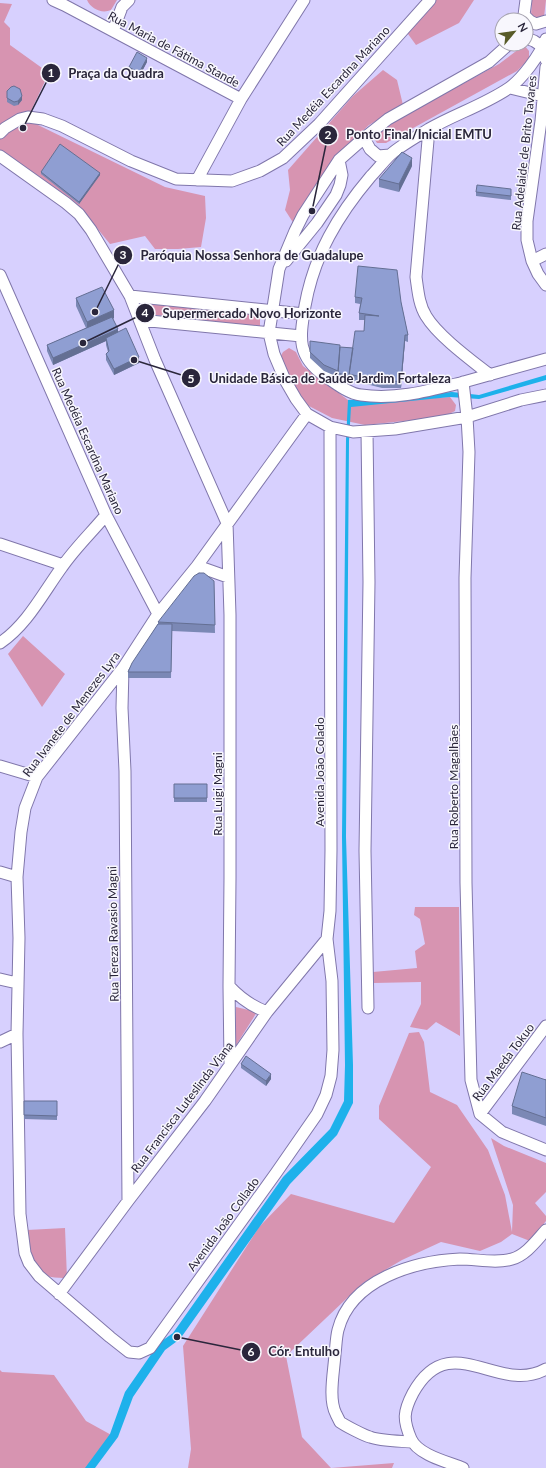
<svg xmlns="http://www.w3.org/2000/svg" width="546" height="1468" viewBox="0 0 546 1468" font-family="Lato,sans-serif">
<rect width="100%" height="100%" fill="#d7d0fe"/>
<path fill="#d794b1" d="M87,0H117L111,10C102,14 91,9 87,0Z
M430,0H474L459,23L416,45L408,34V24Z
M532,0H546L544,17L537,18L531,15Z
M0,3L12,4L4,22L10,28V45L49,73L28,117L38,125L165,187L205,196L206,218L201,247L178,249H155L145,236L110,244L87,216L0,152Z
M524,45L529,51V59L517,71L386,143H377L373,137L382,128L499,64Z
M383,70L397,80L403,105L369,125L343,150L294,224L285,210L290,190L288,170L353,96Z
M142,299L260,314V329L149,314Z
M289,348L296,352L303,366L348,400L392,401L450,397L456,405L455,411L443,417L365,425L332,418L307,405L289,377L279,359L283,352Z
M23,636L65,674L42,707L8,654Z
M415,907H459L460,1036L436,1022L427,1030L410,1027L421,1004V982L374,983L373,972L417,968L415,951L425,944L420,919L414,915Z
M236,1007L257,1012L235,1047Z
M419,1032L424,1042L430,1092L457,1105L488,1150L505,1195L512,1232L513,1205L491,1138L504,1146L546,1163V1192L535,1203L546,1216V1221L530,1241L512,1234L501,1242L480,1251L441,1242L402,1260L363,1283L286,1356L302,1437L331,1468L394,1463L392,1468H188L191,1449L183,1346L259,1227L291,1194L394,1223L431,1167L379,1119V1106L409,1033Z
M65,1228L67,1278C55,1278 33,1277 29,1262C26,1252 27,1240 27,1230Z
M0,1370L2,1372L54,1375L86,1421L115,1437L92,1468H0Z"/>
<path fill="#1eb1eb" d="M546,375V380L479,399L450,397L351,407L349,441L346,837L353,1065V1103L337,1135L290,1184L180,1339L165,1350L133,1397L118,1437L95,1468H85L110,1434L125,1392L159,1343L173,1333L283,1177L330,1129L344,1101L345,1065L342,837L346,440L348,400L452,392L479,395Z"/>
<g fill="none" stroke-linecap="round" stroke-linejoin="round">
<defs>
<path id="minor" d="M53,0L64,5L241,99
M524,15L530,21L536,24L546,21
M522,20L524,15L526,0
M113,31L122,7L129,0
M526,38L534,41L543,47L546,60
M546,39C540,55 522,79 509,88C484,105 455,114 429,129C418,136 398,147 389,156C383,162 377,170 371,176C338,215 314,255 305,306C300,337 296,356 325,376C335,383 349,394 361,395C395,400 428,391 460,383C489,375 517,367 546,359
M509,44L489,62L388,119L364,138L339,160L303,215L295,231L279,269L269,333L274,354L285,380L296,399L307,414L330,427L353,432L395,429L467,417L521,400L546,395
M546,67L541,121L527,221V240L532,261L538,274L546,285
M510,88L543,96
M429,129L416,277C418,291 419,305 426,316C438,336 471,360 490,375
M0,133L5,128L20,119L28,117L43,119L62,126L131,161L176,179L232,181L260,171L283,158L319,124L430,0
M364,138L370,149L378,156L390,155
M0,156L66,203L79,214L91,230L130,296L155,360L227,523L230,615V878L229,986L230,1064
M197,180L241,99L304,0
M286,261L317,223L336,195L340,185L342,175L339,160
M532,261L546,254
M0,275L106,515L158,614
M130,296L304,314
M140,320L301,336
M463,382L467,417L469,452L465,578L466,883L471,1080L480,1114L502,1132L546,1150
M307,414L197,566L158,614L123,668L37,777L25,808L21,832L17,877L19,938L17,1034L20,1214L25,1253L29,1263L39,1276L110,1337L129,1352L139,1353L150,1348L276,1173L317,1114L326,1095L331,1076L333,1050L332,981L327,939L330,911L331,850L330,427
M367,431L369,582L365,851L368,1008
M0,544L63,565
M197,566L228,577
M0,643C27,625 43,593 62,567C75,548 92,532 106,515
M123,668L122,708L125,771L128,1201
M0,766L37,777
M0,872L17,877
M0,979L17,983
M229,986C240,998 251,1006 267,1012
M0,1042L17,1034
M480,1114L546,1026
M59,1294L128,1201L205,1101L267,1012L327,939
M412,1442C400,1441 380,1441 370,1437C365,1436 344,1425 340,1422C339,1420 337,1416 336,1414C328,1399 334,1371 335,1354C336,1347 336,1338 338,1330C351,1279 415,1261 460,1259C477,1259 496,1264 512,1259C526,1255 536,1241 546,1230
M463,1468C448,1462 418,1455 411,1439C403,1420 403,1412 413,1393C450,1326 498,1396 546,1369"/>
</defs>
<use href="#minor" stroke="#8077ab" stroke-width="13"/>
<use href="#minor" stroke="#fff" stroke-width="11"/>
</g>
<path fill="#7b88b5" d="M147,62L139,77L129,72V67Z
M7,91L22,100L18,105L14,106L7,102Z
M412,166L399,192L379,187V179Z
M41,172L100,175L79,204L41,174Z
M476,192L511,193V200L476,196Z
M355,297L401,302L408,335V342L405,341L401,388H382L338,377L324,371L310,358V341L340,347L353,348L364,331L365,320H359V313L360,304L355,303Z
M76,298L114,318L113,319L118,332L139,363L114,375L106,360V354L108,352L106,345V341L53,365L47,351V345L86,328L76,306Z
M214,581L215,633L172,631L171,678H128V672L158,624V622Z
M174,784H207V802H174Z
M241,1064L271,1079L266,1086L241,1068Z
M546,1079V1126L512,1114V1106L546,1080Z
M24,1101H57V1120L24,1119Z"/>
<path fill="#646f93" d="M147,58V62L139,77V73Z
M22,96V100L18,105V101Z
M412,158V166L399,192V184Z
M100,173V175L79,204V202Z
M114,310V318L87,331V322Z
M118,329V336L106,338V341L53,365V358Z
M405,335V341L401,388V381Z
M139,357V363L114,375V369Z
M271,1074V1079L266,1086V1081Z"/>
<path fill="#8f9ed2" stroke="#646f93" d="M137,52L147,58L139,73L129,67Z
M14,86L20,89L22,96L18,101L14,102L7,98V91L11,87Z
M60,144L100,173L79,202L41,172Z
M402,152L412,158L399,184L379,179Z
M477,185L511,189V196L476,192Z
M358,266L397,270L401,302L408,335H405L401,381L382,382L349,374L355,331H364L365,315L379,316L359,313L362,298L355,297Z
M102,287L114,310L87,322L76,298Z
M112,317L118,329L53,358L47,345Z
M126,328L139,357L114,369L106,354L109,351L106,338Z
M310,341L340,345L338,371L324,365L310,352Z
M340,347L353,348L349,376L338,373Z
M199,573H204L214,581L215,625L158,622L194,576Z
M158,624H172L171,672H128L132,663Z
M174,784H207V798H174Z
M246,1056L271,1074L266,1081L241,1064Z
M522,1072L546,1080V1079V1118L512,1106Z
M24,1101H57V1116L24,1115Z"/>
<g text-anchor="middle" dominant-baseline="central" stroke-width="3" stroke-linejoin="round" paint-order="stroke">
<g font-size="12" fill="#2a263b" stroke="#f8f7fd">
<text transform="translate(174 49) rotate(28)">Rua Maria de Fátima Stande</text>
<text transform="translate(333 86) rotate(-47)">Rua Medéia Escardna Mariano</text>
<text transform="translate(524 153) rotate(-84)">Rua Adelaide de Brito Tavares</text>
<text transform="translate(88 441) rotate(66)">Rua Medéia Escardna Mariano</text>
<text transform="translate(71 714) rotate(-53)">Rua Ivanete de Menezes Lyra</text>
<text transform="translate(319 772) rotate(-90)">Avenida João Colado</text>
<text transform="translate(453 787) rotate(-90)">Rua Roberto Magalhães</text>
<text transform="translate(217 794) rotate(-90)">Rua Luigi Magni</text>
<text transform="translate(113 934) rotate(-91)">Rua Tereza Ravasio Magni</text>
<text transform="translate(503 1062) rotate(-53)">Rua Maeda Tokuo</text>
<text transform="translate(182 1107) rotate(-53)">Rua Francisca Luteslinda Viana</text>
<text transform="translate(223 1224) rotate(-54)">Avenida João Collado</text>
</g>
</g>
<path fill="none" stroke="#2a263b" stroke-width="1.5" d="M23 128L51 73M312 211L328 135M95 312L123 255M83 343L145 313M134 360L191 378M177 1337L251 1352"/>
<g fill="#2a263b" stroke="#f8f7fd" stroke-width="1.5">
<circle cx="23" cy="128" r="4"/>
<circle cx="312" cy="211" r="4"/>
<circle cx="95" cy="312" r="4"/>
<circle cx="83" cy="343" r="4"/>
<circle cx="134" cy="360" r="4"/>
<circle cx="177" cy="1337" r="4"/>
<circle cx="51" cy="73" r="10"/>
<circle cx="328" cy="135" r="10"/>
<circle cx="123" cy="255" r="10"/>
<circle cx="145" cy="313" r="10"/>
<circle cx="191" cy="378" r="10"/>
<circle cx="251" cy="1352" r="10"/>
</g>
<g font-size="12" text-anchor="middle" font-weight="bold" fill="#fff">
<text x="51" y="77">1</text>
<text x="328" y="139">2</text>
<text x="123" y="259">3</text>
<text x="145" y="317">4</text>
<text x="191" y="383">5</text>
<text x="251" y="1356">6</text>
</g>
<g font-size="13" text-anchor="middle" font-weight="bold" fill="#2a263b" stroke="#f8f7fd" stroke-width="3" stroke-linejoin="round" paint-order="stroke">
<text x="116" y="78">Praça da Quadra</text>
<text x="419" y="139">Ponto Final/Inicial EMTU</text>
<text x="252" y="260">Paróquia Nossa Senhora de Guadalupe</text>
<text x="252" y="318">Supermercado Novo Horizonte</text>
<text x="330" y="383">Unidade Básica de Saúde Jardim Fortaleza</text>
<text x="304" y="1356">Cór. Entulho</text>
</g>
<g transform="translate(514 32) rotate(61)"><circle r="19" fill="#f8f7fd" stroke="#a6a3af"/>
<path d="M0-3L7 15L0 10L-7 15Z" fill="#585b28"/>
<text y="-6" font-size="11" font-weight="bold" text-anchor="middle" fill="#2a263b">N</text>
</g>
</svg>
